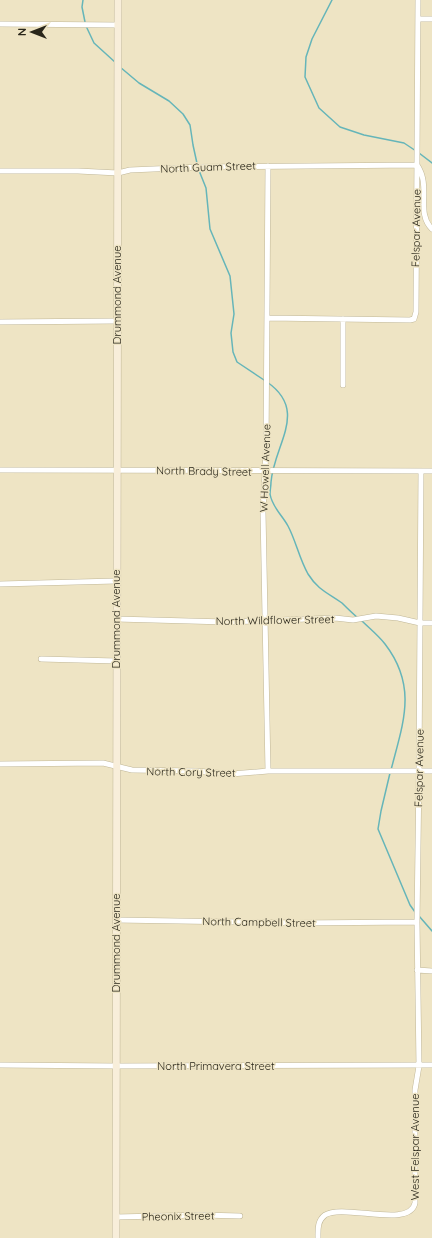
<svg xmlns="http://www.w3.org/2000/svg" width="432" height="1238" viewBox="0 0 432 1238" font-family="Quicksand,sans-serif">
<rect width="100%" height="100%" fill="#eee4c4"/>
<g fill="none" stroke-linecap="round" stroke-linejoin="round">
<path stroke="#65b5b9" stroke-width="1.5" d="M83,0L82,7L85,22
M332,0L312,39L306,57L305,77L319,108L340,127L364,135L404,143L416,151
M86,26L94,43L116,63
M120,67L139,83L169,101L183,114L190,125L193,145L198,168L206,188L210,229L230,276L234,314L231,333L233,352L237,362L264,380
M419,153L432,163
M267,382C309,411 274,444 271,482C271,486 270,490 270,494C272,507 282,515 288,526C296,541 299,558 308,574C318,590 328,593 342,603C347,608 352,613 358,618
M361,620C369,628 378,635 385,644C418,687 403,723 391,770
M390,773L381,811L378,829L410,905L415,912
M419,916L432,931"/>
<defs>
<path id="street" d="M418,19H432
M0,24L118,25
M0,171H78L118,173L130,170L200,167L417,165C432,187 415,212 432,229
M268,318L410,320L414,319L416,312L418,0
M343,319V385
M0,322L117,321
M0,470L432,471
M0,584L116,581
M116,619L226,622L335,618L353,620L376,616L398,618L420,623H432
M41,659L116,661
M0,764L103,763L132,770L196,771L231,774L268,771H432
M268,771L263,512L266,450L268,166
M116,920L296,923L417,922
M417,970L432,971
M0,1065L116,1066L432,1065
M116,1217L202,1215L240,1216
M318,1238C318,1230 317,1221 325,1215C343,1203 410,1229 415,1203V1090L419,1066L417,922L419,771L421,471"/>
<path id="secondary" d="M116,1238L118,0"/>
</defs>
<use href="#street" stroke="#c0b798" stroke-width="6"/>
<use href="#secondary" stroke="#c0b798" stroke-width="8"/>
<use href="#street" stroke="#fff" stroke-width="5"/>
<use href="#secondary" stroke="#f8eeda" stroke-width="7"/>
</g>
<g text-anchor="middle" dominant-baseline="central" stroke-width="3" stroke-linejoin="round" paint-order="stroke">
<g font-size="11" fill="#29261a" stroke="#eee4c4">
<text transform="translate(208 167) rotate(-2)">North Guam Street</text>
<text transform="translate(416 228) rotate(-89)">Felspar Avenue</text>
<text transform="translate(117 295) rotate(-90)">Drummond Avenue</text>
<text transform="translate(265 468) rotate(-88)">W Howell Avenue</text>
<text transform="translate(204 471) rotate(1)">North Brady Street</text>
<text transform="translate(116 619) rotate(-90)">Drummond Avenue</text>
<text transform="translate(275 620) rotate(-1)">North Wildflower Street</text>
<text transform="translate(419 768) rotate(-89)">Felspar Avenue</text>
<text transform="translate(191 772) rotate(1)">North Cory Street</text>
<text transform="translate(259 922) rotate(1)">North Campbell Street</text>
<text transform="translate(116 943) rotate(-90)">Drummond Avenue</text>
<text x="216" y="1066">North Primavera Street</text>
<text transform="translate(415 1147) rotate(-90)">West Felspar Avenue</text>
<text transform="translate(178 1216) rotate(-1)">Pheonix Street</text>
</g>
</g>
<g transform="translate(32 32) rotate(270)" stroke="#eee4c4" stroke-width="3" paint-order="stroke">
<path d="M0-3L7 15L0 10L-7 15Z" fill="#29261a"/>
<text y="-6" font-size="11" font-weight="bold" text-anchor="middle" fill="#29261a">N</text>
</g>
</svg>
